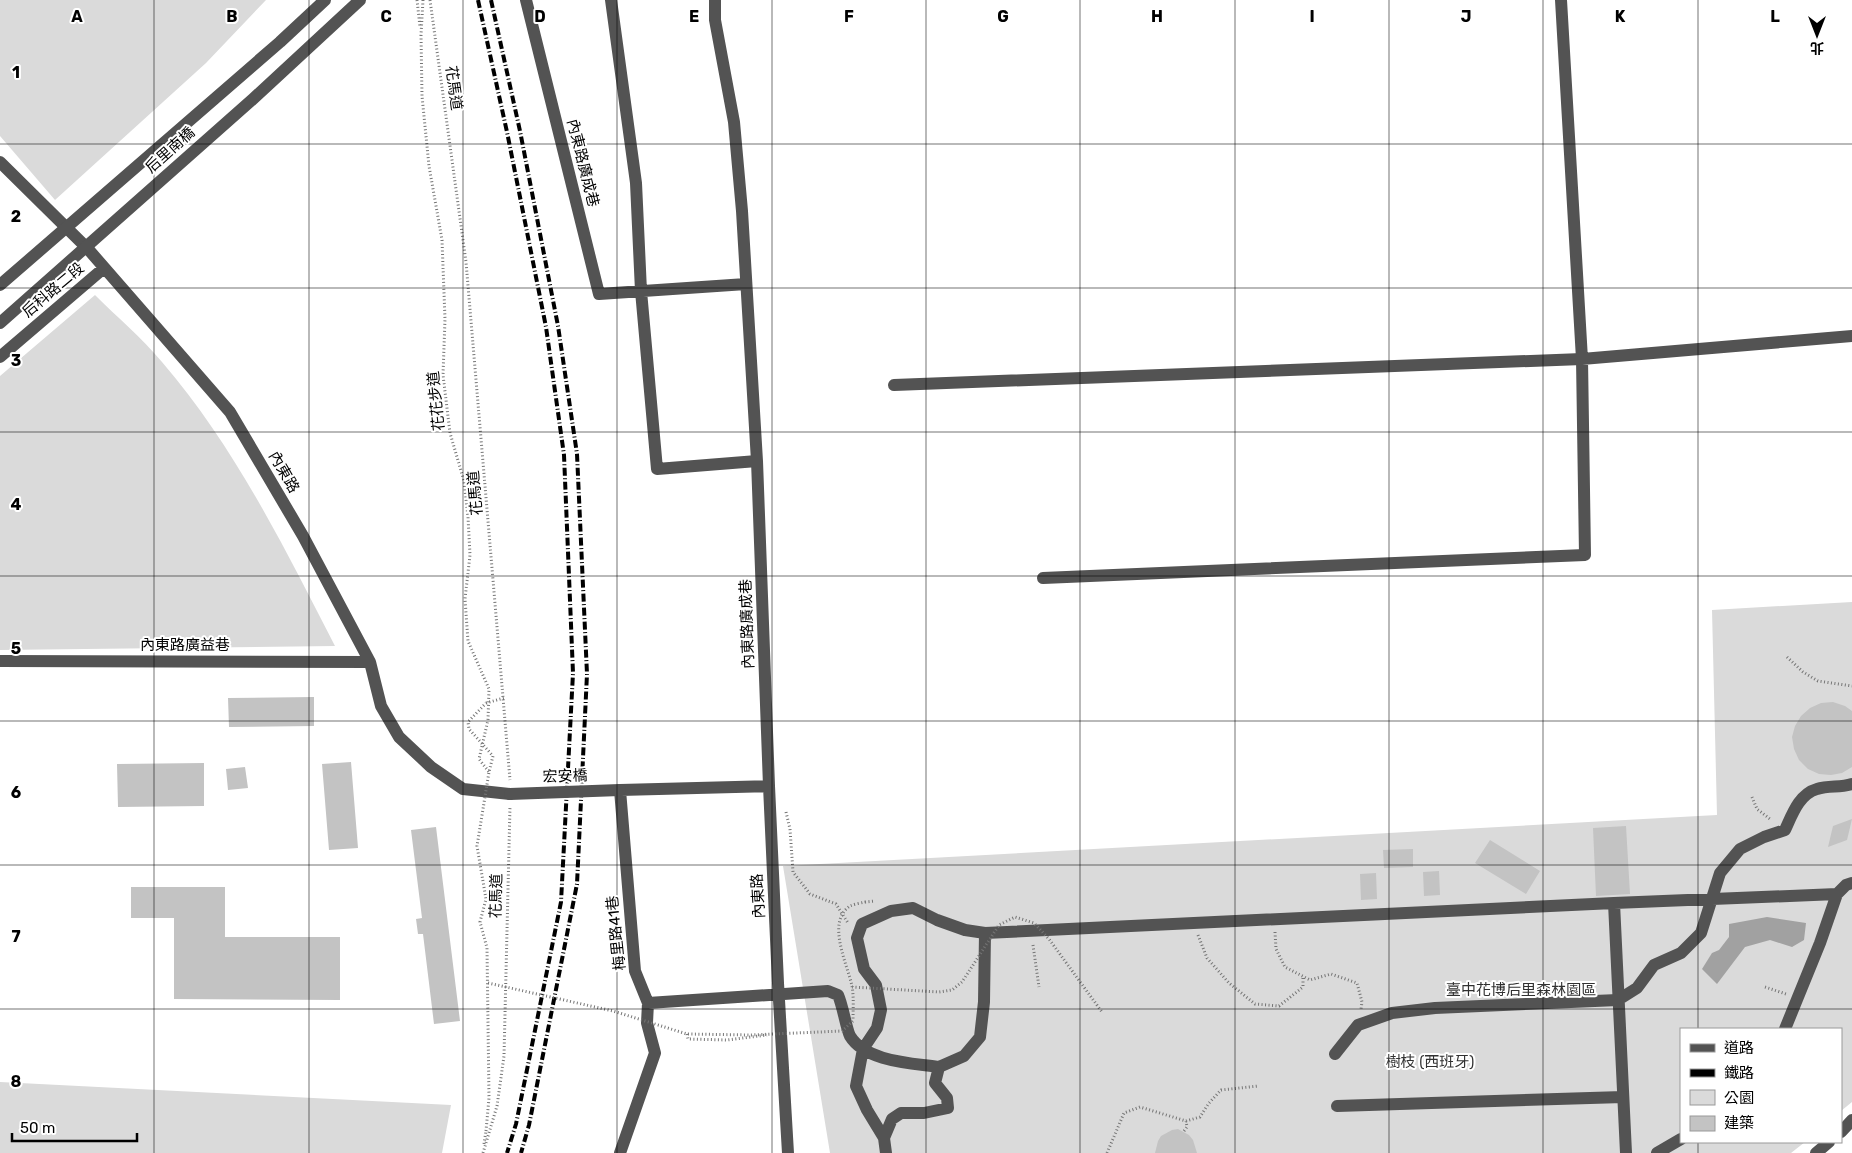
<svg xmlns="http://www.w3.org/2000/svg" width="1852" height="1153" viewBox="0 0 1852 1153" font-family="Rubik,'Noto Sans TC',sans-serif">
<rect width="100%" height="100%" fill="#fff"/>
<path fill="#dadada" d="M0,0H266L206,63L55,200L0,136Z
M95,295C117,317 142,338 162,362C235,447 284,547 335,646L0,650V376Z
M1852,602V1102L1841,1111V1029H1681V1142H1805L1791,1153H830L783,866L1717,815L1712,610Z
M0,1082L451,1105L442,1153H0Z"/>
<path fill="#a1a1a1" d="M1767,917L1806,923L1804,940L1792,947L1770,940L1745,947L1717,984L1702,969L1712,953L1719,950L1729,937V924Z"/>
<path fill="#c3c3c3" d="M314,697V726L229,727L228,698Z
M1833,702L1845,706L1852,711V767L1842,773L1831,775L1819,774L1808,769L1799,760L1794,749L1792,737L1795,726L1801,716L1810,708L1821,703Z
M351,762L358,848L329,850L322,764Z
M204,763V806L118,807L117,764Z
M245,767L248,788L228,790L226,769Z
M1852,819L1847,840L1828,847L1833,826Z
M1626,826L1630,894L1596,896L1593,828Z
M436,827L460,1021L434,1024L423,934H418L416,919L422,918L411,830Z
M1490,840L1540,871L1526,894L1475,863Z
M1413,849V867L1384,868L1383,850Z
M1439,871L1440,895L1424,896L1423,872Z
M1376,873L1377,899L1361,900L1360,874Z
M131,887H225V937H340V1000L174,999V918H131Z
M1178,1129L1189,1135L1193,1140L1197,1153H1155L1158,1141L1161,1136L1172,1130Z"/>
<g fill="none" stroke-linecap="round" stroke-linejoin="round">
<path stroke="#757575" stroke-width="3" stroke-dasharray="1 2.5" stroke-linecap="butt" d="M417,0L420,27
M423,0L421,35L422,96L429,166L442,240L445,319L443,375L450,433L464,481L468,517L470,555L465,599L468,641L489,689L488,720L479,759L489,772
M430,0L466,262L510,780
M1787,657L1803,672L1818,681L1852,686
M486,703L504,698
M1752,797L1757,809L1770,819
M786,812L790,829L793,872L810,894L836,904L848,923
M865,902L875,901
M1275,932L1276,949L1285,967L1310,980L1331,974L1357,983L1362,1002L1361,1009
M1198,935L1207,958L1229,983L1255,1004L1279,1006L1303,987V976
M1033,945L1039,987
M1765,987L1786,994
M687,1034L688,1039L727,1040L767,1035
M1184,1131L1187,1127L1186,1121
M484,1144L486,1131
M483,1153L497,1106L504,1056L510,806
M1107,1153L1124,1113L1140,1107L1186,1121L1200,1117L1209,1103L1221,1090L1258,1086"/>
<path stroke="#535353" stroke-width="12" d="M526,0L599,294L746,284
M611,0L636,183L641,291L657,469L757,461
M715,0V20L734,122L742,211L757,461L769,786
M0,162L88,249L230,412L303,536L370,662L381,706L399,737L431,767L463,789L510,794
M0,357L104,268
M894,385L1582,359L1852,336
M1043,578L1585,555L1582,359L1561,0
M0,661L370,662
M1614,903L1626,1153
M648,1003L828,991L838,995C843,1006 846,1028 850,1036C866,1062 912,1063 939,1067
M1785,1029L1820,943L1837,894L1846,885L1852,883
M1335,1054L1358,1025L1392,1013L1435,1008L1618,1000L1637,988L1654,965L1681,953L1701,933L1720,873L1740,849L1764,837L1785,830C1792,815 1799,794 1817,789C1829,785 1840,788 1852,784
M1337,1106L1623,1097
M1841,1132L1852,1120
M884,1138L892,1119L901,1113H924L948,1108L947,1098L935,1083L939,1067L964,1056L980,1037L984,1002L985,933
M620,1153L655,1053L647,1023L648,1003L635,971L620,790L769,786L778,983L788,1153
M886,1153L884,1138L867,1110L856,1086L863,1049L877,1028L881,1010L876,985L864,969L857,938L862,924L891,911L913,908L937,920L965,930L985,933L1614,903L1837,894
M1657,1153L1681,1139
M1816,1153L1829,1142"/>
<path stroke="#000" stroke-width="4" stroke-dasharray="8 2.5 1 2.5" stroke-linecap="butt" d="M478,0L507,132L546,327L564,455L573,673L561,902L516,1124L507,1153
M491,0L520,131L558,326L577,454L587,674L577,884L529,1125L521,1153"/>
<path stroke="#757575" stroke-width="3" stroke-dasharray="1 2.5" stroke-linecap="butt" d="M488,983L613,1011L687,1034L751,1035L842,1031L853,1021C853,1009 854,998 852,986C847,963 826,922 850,906C854,904 861,903 865,902
M852,987L939,992L952,990L962,982L999,925L1015,917L1034,923L1049,939L1102,1012
M486,1131L489,1098L487,948L480,922L486,899L477,846L489,772L493,756L469,729L468,722L486,703"/>
<path stroke="#535353" stroke-width="12" d="M0,285L280,42L325,0
M0,323L253,99L360,0
M510,794L620,790"/>
</g>
<path fill="none" stroke="#000" stroke-width="1" stroke-opacity="0.55" d="M154,0V1153M309,0V1153M463,0V1153M617,0V1153M772,0V1153M926,0V1153M1080,0V1153M1235,0V1153M1389,0V1153M1543,0V1153M1698,0V1029M0,144H1852M0,288H1852M0,432H1852M0,576H1852M0,721H1852M0,865H1852M0,1009H1852M1698,1142V1153"/>
<g text-anchor="middle" dominant-baseline="central" stroke-width="4" stroke-linejoin="round" paint-order="stroke">
<g font-size="15" fill="#000" stroke="#fff">
<text transform="translate(454 88) rotate(82)">花馬道</text>
<text transform="translate(170 150) rotate(-42)">后里南橋</text>
<text transform="translate(583 163) rotate(76)">內東路廣成巷</text>
<text transform="translate(53 290) rotate(-40)">后科路二段</text>
<text transform="translate(436 401) rotate(-96)">花花步道</text>
<text transform="translate(284 472) rotate(60)">內東路</text>
<text transform="translate(475 493) rotate(-95)">花馬道</text>
<text transform="translate(747 624) rotate(-92)">內東路廣成巷</text>
<text x="185" y="645">內東路廣益巷</text>
<text transform="translate(565 776) rotate(-2)">宏安橋</text>
<text transform="translate(496 896) rotate(-89)">花馬道</text>
<text transform="translate(758 896) rotate(-93)">內東路</text>
<text transform="translate(616 933) rotate(-96)">梅里路41巷</text>
</g>
<g font-size="15" fill="#313131" stroke="#fff">
<text x="1521" y="990">臺中花博后里森林園區</text>
<text x="1430" y="1062">樹枝 (西班牙)</text>
</g>
</g>
<g font-size="16" text-anchor="middle" font-weight="bold" fill="#000" stroke="#fff" stroke-width="4" stroke-linejoin="round" paint-order="stroke">
<text x="77" y="22">A</text>
<text x="232" y="22">B</text>
<text x="386" y="22">C</text>
<text x="540" y="22">D</text>
<text x="694" y="22">E</text>
<text x="849" y="22">F</text>
<text x="1003" y="22">G</text>
<text x="1157" y="22">H</text>
<text x="1312" y="22">I</text>
<text x="1466" y="22">J</text>
<text x="1620" y="22">K</text>
<text x="1775" y="22">L</text>
<text x="16" y="78">1</text>
<text x="16" y="222">2</text>
<text x="16" y="366">3</text>
<text x="16" y="510">4</text>
<text x="16" y="654">5</text>
<text x="16" y="798">6</text>
<text x="16" y="942">7</text>
<text x="16" y="1087">8</text>
</g>
<rect x="1680" y="1028" width="162" height="115" fill="#ffffff" stroke="#999999"/>
<rect x="1690" y="1044" width="25" height="8" fill="#535353" stroke="#999999"/>
<text x="1724" y="1053" font-size="15" fill="#000000">道路</text>
<rect x="1690" y="1069" width="25" height="8" fill="#000000" stroke="#999999"/>
<text x="1724" y="1078" font-size="15" fill="#000000">鐵路</text>
<rect x="1690" y="1090" width="25" height="15" fill="#dadada" stroke="#999999"/>
<text x="1724" y="1103" font-size="15" fill="#000000">公園</text>
<rect x="1690" y="1116" width="25" height="15" fill="#c3c3c3" stroke="#999999"/>
<text x="1724" y="1128" font-size="15" fill="#000000">建築</text>
<g transform="translate(1817 35) rotate(180)" stroke="#ffffff" stroke-width="4" paint-order="stroke">
<path d="M0-4L9 19L0 12L-9 19Z" fill="#000000"/>
<text y="-8" font-size="14" font-weight="bold" text-anchor="middle" fill="#000000">北</text>
</g>
<path d="M12 1133v8h125v-8" fill="none" stroke="#000000" stroke-width="2.5"/>
<text x="20" y="1133" font-size="15" fill="#000000" stroke="#ffffff" stroke-width="4" paint-order="stroke">50 m</text>
</svg>
